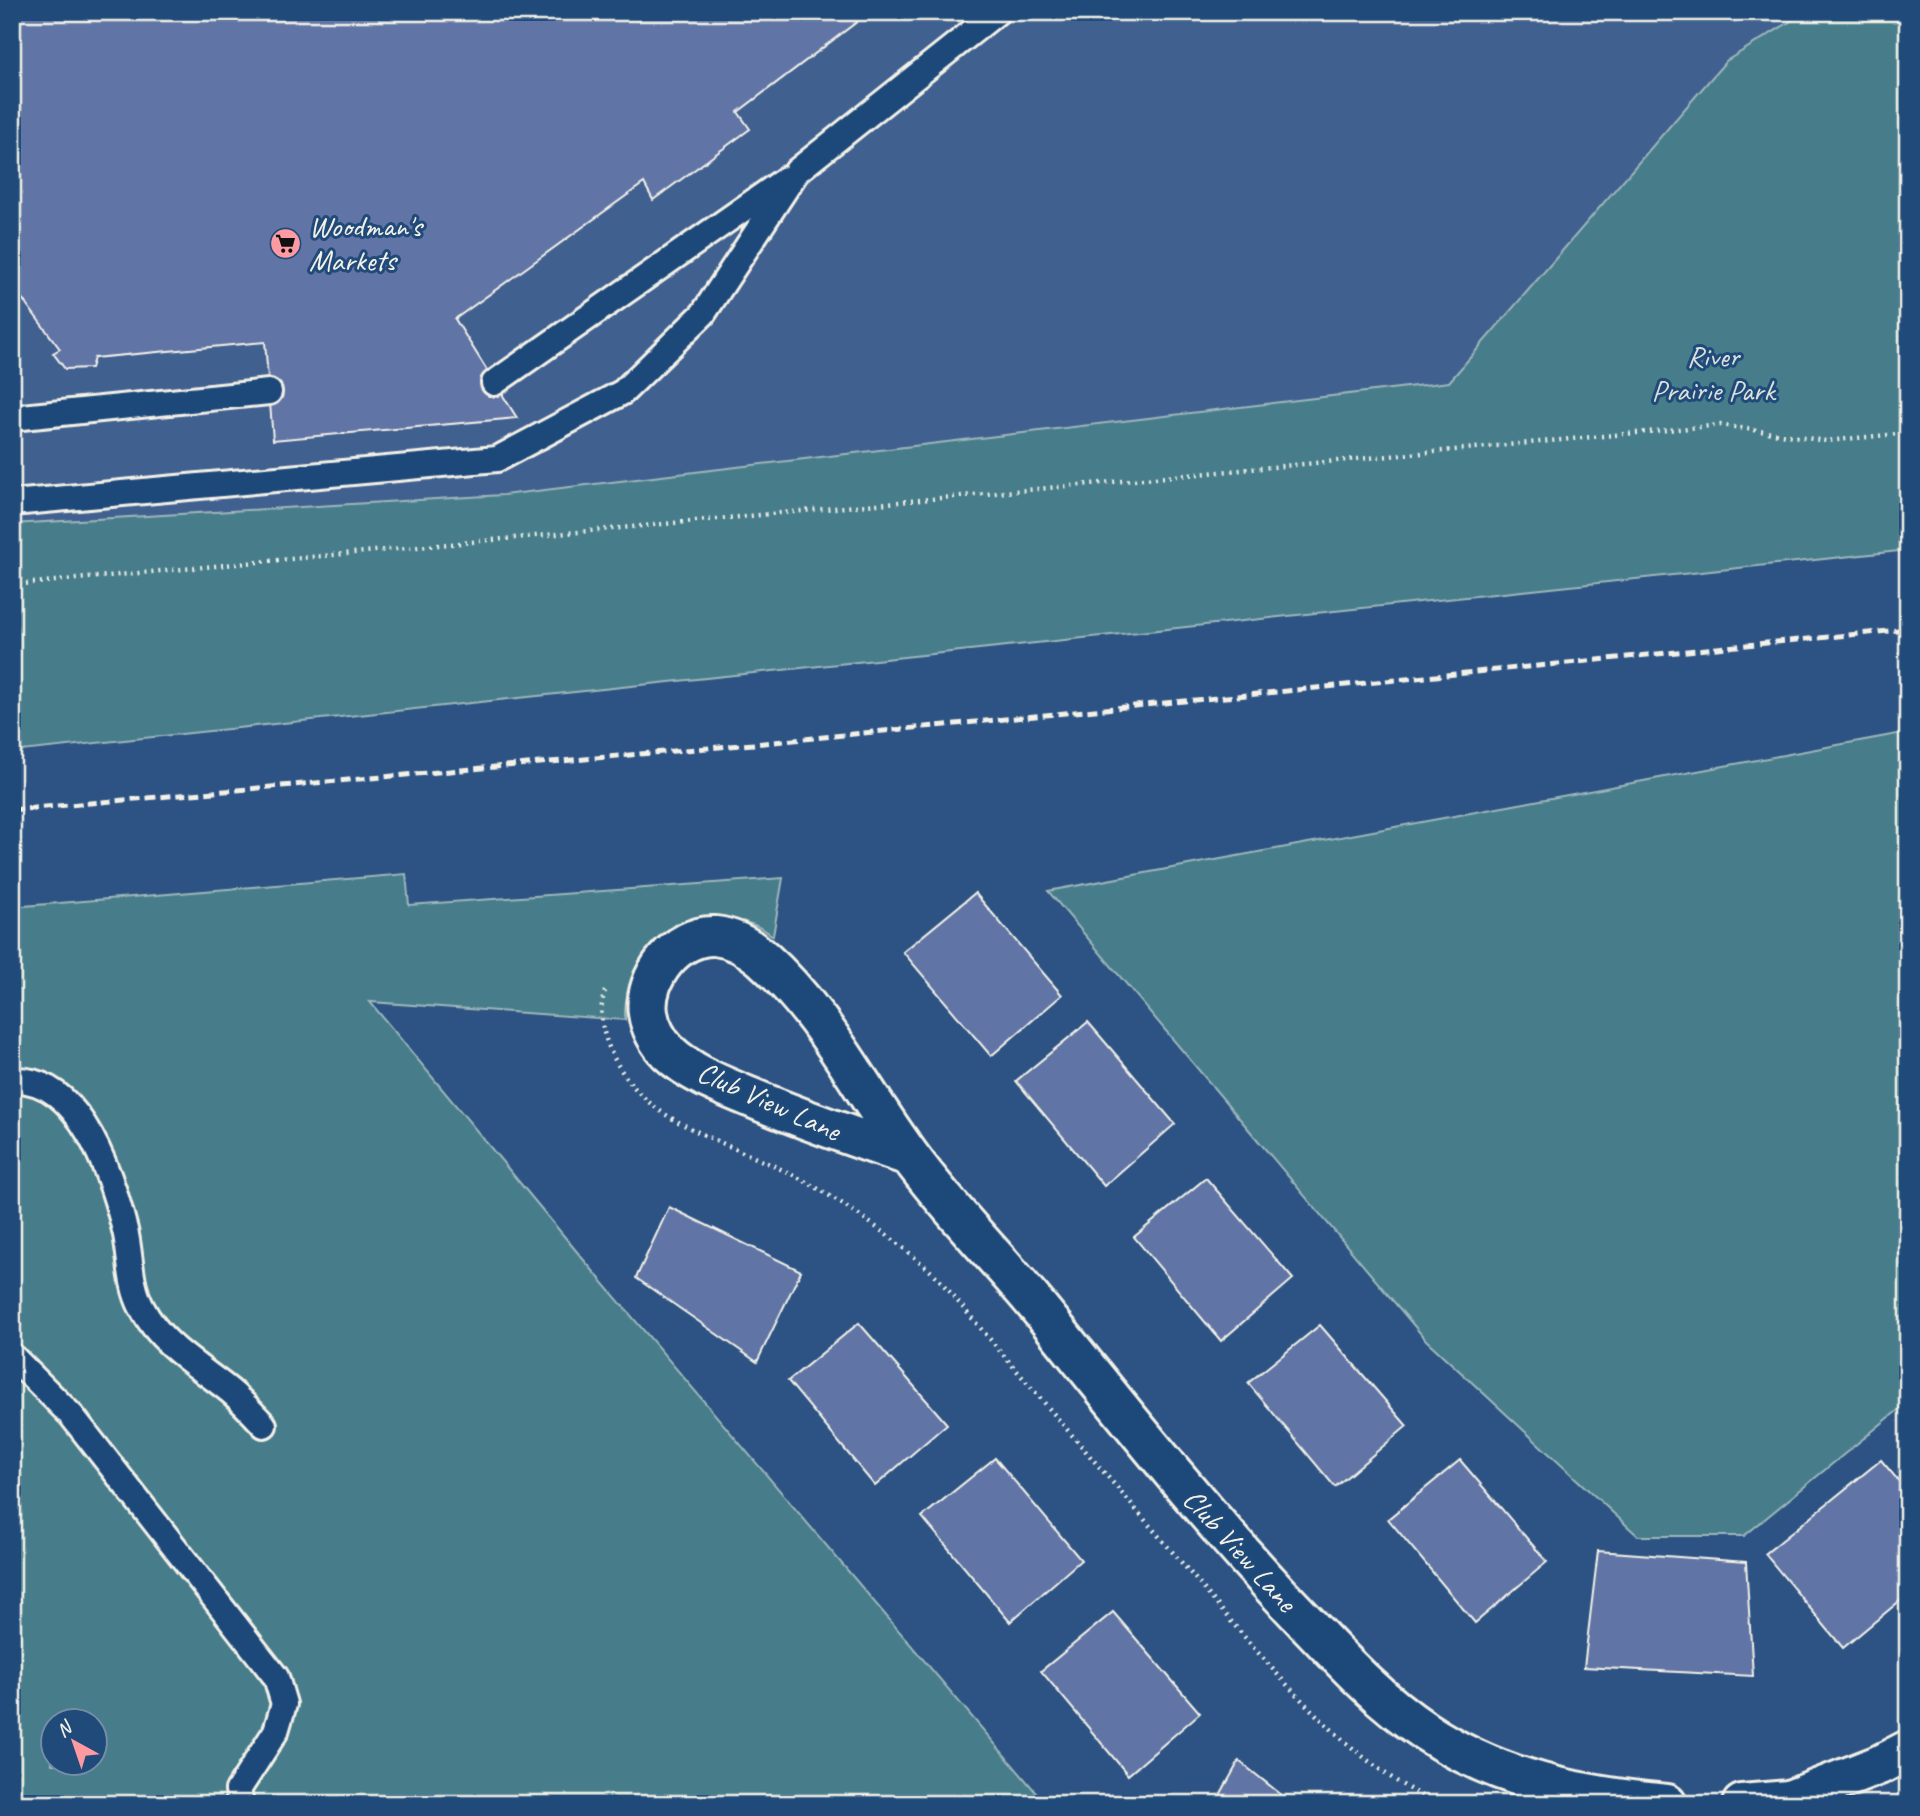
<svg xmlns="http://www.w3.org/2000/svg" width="1920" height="1816" viewBox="0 0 1920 1816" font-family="Caveat,sans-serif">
<rect width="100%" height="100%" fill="#2c5383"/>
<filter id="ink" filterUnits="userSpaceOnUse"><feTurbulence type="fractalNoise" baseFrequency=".0143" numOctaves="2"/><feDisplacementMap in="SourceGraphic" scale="14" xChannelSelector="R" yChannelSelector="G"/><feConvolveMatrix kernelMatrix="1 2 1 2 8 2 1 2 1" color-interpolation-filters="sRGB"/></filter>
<g filter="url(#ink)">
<path fill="#406090" d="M12,12H1806L1726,61L1449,382L503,495L12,524Z"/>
<path fill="#477d8b" stroke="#9eb7ba" stroke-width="2" fill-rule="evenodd" d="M1806,12H1908V550L12,752V524L503,495L1449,382L1726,61Z
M1908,732V1402L1744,1536H1638L1426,1340L1048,891Z
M406,874L409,905L783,878L773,936C747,916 722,916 692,927C644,943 625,969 625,1020L370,1002L583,1259L1046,1804H12V907ZM52,1722H94V1764H52Z"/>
<path fill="#6175a6" stroke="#f4f1e8" stroke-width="2" d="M12,12H870L738,112L750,129L653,200L644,183L455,319L517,418L273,440L265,342L94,358L91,368L65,369L53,353L60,349L12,285Z
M975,893L1062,995L991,1056L903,952Z
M1088,1022L1175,1124L1104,1186L1016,1081Z
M1206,1178L1293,1279L1221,1341L1134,1237Z
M669,1207L801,1271L757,1362L636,1278Z
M859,1323L947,1424L875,1486L788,1381Z
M1320,1325L1407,1426L1335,1487L1248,1383Z
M995,1458L1081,1560L1010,1622L922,1517Z
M1460,1460L1547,1562L1475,1623L1388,1519Z
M1881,1460L1908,1492V1594L1843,1648L1765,1554Z
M1598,1551L1746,1562L1753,1676L1584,1667Z
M1113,1612L1200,1713L1128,1775L1041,1671Z
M1239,1761L1293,1804H1215Z
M59,1801L60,1804H12V1803Z"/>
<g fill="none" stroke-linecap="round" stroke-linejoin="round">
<defs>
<path id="service" d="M494,383L786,179
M12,418L269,392
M12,503L497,459L623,392L703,314L797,171L997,12
M12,1080C81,1076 112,1178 125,1230C131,1255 129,1284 142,1308C161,1345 199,1366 230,1391C242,1401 253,1413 264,1425
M12,1356L72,1416L276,1677L284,1704L276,1731L238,1790L241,1804"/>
<path id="minor" d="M909,1156C856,1138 804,1120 752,1098C723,1086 691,1074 668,1052C658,1042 650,1027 648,1013C643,977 677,934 715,936C733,938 749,947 762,958C825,1014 860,1089 909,1155C952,1214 1006,1266 1051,1323C1132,1424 1213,1525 1302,1618C1341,1659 1378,1700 1425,1731C1498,1780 1582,1796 1667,1804
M1742,1804L1789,1800L1879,1765L1908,1750"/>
</defs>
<use href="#service" stroke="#f4f1e8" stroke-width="30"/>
<use href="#minor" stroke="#f4f1e8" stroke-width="44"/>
<path stroke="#f4f1e8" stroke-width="4.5" stroke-dasharray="2 5" stroke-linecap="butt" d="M12,585L1721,425L1826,441L1908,433
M605,991C589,1036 630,1094 668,1116C717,1145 773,1161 822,1191C863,1216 901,1244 937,1277C1016,1370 1095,1462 1175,1555C1247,1638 1336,1758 1438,1804"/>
<use href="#service" stroke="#1f4a7a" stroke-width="24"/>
<use href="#minor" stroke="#1f4a7a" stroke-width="38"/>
<path stroke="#f4f1e8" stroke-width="5" stroke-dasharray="10 5" stroke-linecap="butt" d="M12,810L764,743L1908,629"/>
</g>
</g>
<defs>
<symbol id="supermarket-disc" viewBox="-11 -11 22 22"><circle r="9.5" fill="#ff9aa2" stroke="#1f4a7a"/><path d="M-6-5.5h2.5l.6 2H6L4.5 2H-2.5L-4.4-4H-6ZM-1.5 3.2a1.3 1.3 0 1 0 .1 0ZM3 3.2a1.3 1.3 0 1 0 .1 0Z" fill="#111"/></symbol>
</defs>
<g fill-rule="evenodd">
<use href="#supermarket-disc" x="268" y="226" width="35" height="35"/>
</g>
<g text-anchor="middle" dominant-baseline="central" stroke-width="6" stroke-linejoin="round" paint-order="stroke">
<g font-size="30" fill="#f4f1e8" stroke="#1f4a7a" text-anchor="start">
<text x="309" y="226">Woodman's<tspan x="309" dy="34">Markets</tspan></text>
</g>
<g font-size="30" fill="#dae0da" stroke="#1f4a7a">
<text x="1713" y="356">River<tspan x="1713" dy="34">Prairie Park</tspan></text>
</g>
<g font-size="30" fill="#f4f1e8" stroke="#1f4a7a">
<text transform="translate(769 1101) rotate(24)">Club View Lane</text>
<text transform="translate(1240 1550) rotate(48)">Club View Lane</text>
</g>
</g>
<rect width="1920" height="1816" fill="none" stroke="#1f4a7a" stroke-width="42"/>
<rect x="21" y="21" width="1878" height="1774" fill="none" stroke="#f4f1e8" stroke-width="2.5" filter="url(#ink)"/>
<g transform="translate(74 1742) rotate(320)"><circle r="33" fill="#1f4a7a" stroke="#748da6" stroke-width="2"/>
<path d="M0-5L12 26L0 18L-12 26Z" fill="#ff9aa2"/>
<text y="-10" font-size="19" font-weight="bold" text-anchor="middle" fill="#f4f1e8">N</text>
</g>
</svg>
